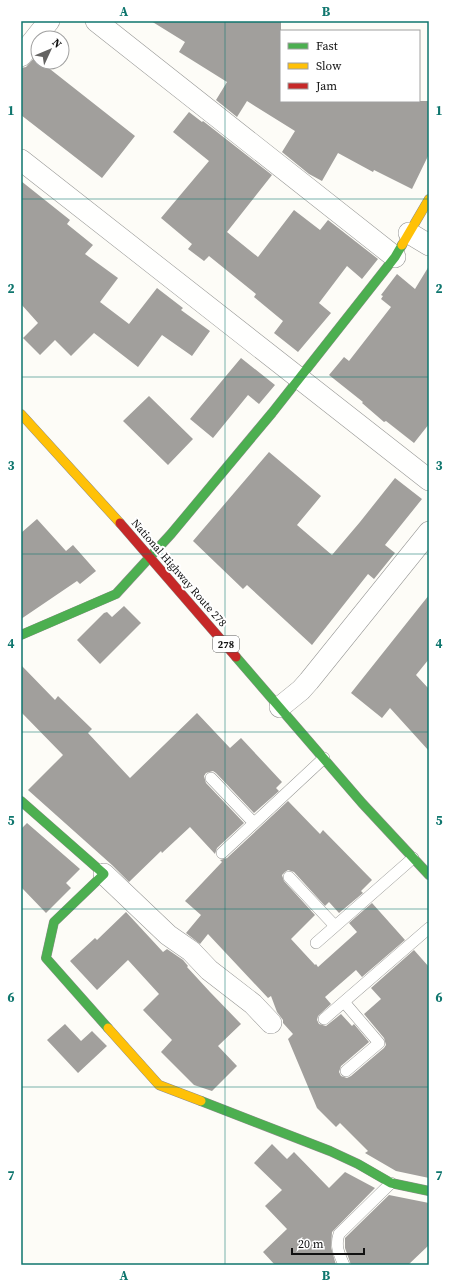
<svg xmlns="http://www.w3.org/2000/svg" width="450" height="1286" viewBox="0 0 450 1286" font-family="'Source Serif 4',serif">
<rect width="100%" height="100%" fill="#fdfcf7"/>
<path fill="#a19f9c" d="M151,21H281V101H429V154L412,189L374,170L373,172L338,153L322,181L309,174L282,152L295,131L247,101L237,117L216,100L227,82L179,52L185,42Z
M35,57L38,59V62H41L135,136L102,178L21,115V68L26,67Z
M189,112L202,122L203,121L272,175L227,232L258,257L294,210L320,230L328,220L378,259L362,279L347,266L319,303L331,313L298,352L274,333L283,321L254,297L256,294L209,256L204,261L188,249L192,244L161,218L209,161L173,132Z
M21,181L70,220L67,224L93,245L85,254L118,278L100,302L129,324L157,288L183,308L181,310L210,331L192,356L162,335L138,367L94,333L71,356L55,340L40,355L23,338L38,323L21,304Z
M429,266V424L414,443L386,421L384,422L362,403L363,402L329,375L344,357L349,361L391,307L381,299L383,296L381,295L397,274L415,289Z
M241,358L275,385L259,404L248,395L213,438L190,419Z
M149,396L193,439L168,465L123,421Z
M269,452L321,496L297,525L332,555L360,522L395,478L422,499L385,545L395,553L374,579L368,574L312,645L247,585L243,589L193,541Z
M37,519L66,551L73,545L96,571L80,584L77,581L21,619V533Z
M429,595V659L416,675L429,689V751L390,708L382,718L351,693Z
M124,606L141,623L100,664L77,640L104,613L107,612L112,617Z
M21,665L55,700L58,696L92,729L88,733L130,778L197,713L230,748L241,738L282,782L276,788L279,791L254,813L216,773L213,771L206,773L204,776L206,783L244,823L217,848L215,854L190,827L162,853L161,851L129,882L112,865L28,790L63,755L21,712Z
M288,801L320,834L323,830L372,880L361,891L363,893L339,913L329,902L325,906L294,872L288,870L285,872L282,875L284,881L315,915L291,939L315,965L316,964L318,967L357,932L349,923L372,903L405,940L362,977L356,970L325,997L331,1004L318,1016L317,1020L319,1024L326,1026L341,1014L352,1026L354,1024L369,1042L341,1066L339,1072L341,1076L347,1078L351,1076L384,1048L386,1045L384,1038L364,1014L381,999L371,988L414,950L429,967V1178L396,1171L365,1153L368,1151L340,1123L336,1127L317,1108L288,1039L293,1034L283,1023V1020L277,1012L271,996L268,998L208,934L200,944L186,933L201,915L185,901L222,862L220,860L227,858Z
M27,823L80,869L66,883L71,888L46,913L21,887V829Z
M126,912L163,952L167,949L183,960L188,966L187,967L210,992L241,1024L218,1046L237,1066L212,1091L194,1085L161,1052L172,1040L143,1010L159,994L128,960L97,990L70,961L95,938L97,940Z
M65,1024L81,1041L92,1031L107,1046L78,1073L47,1040Z
M272,1144L287,1159L294,1152L329,1188L345,1172L375,1188L332,1232L331,1247L336,1265H275L263,1252L287,1229L265,1206L282,1190L254,1163Z
M389,1195L429,1203V1245L408,1265H351L345,1248V1238Z"/>
<g fill="none" stroke-linecap="round" stroke-linejoin="round">
<defs>
<path id="lane" d="M211,778L254,823
M222,853L324,758
M289,877L335,926
M316,943L413,858
M344,1002L379,1043L346,1071
M324,1019L429,928
M344,1265C339,1254 335,1246 339,1234L391,1183"/>
<path id="street" d="M96,21L395,257
M21,56L49,21
M21,160L429,480
M409,233L429,245
M280,707L301,690L309,681L429,532
M104,874L168,935L191,951L209,970L253,1004L271,1023"/>
<path id="fast" d="M21,635L116,594L171,534L272,413L395,257L402,245
M236,657L362,803L429,875
M21,801L104,874L54,922L46,958L108,1028
M201,1101L330,1151L358,1164L391,1183L429,1191"/>
<path id="slow" d="M402,245L429,199
M21,414L120,523
M108,1028L159,1085L201,1101"/>
<path id="jam" d="M120,523L236,657"/>
</defs>
<use href="#lane" stroke="#979795" stroke-width="12"/>
<use href="#street" stroke="#979795" stroke-width="22"/>
<use href="#fast" stroke="#8e8d8b" stroke-width="10"/>
<use href="#slow" stroke="#8e8d8b" stroke-width="10"/>
<use href="#jam" stroke="#8e8d8b" stroke-width="10"/>
<use href="#lane" stroke="#fffffe" stroke-width="11"/>
<use href="#street" stroke="#fffffe" stroke-width="21"/>
<use href="#fast" stroke="#4caf50" stroke-width="9"/>
<use href="#slow" stroke="#ffc107" stroke-width="9"/>
<use href="#jam" stroke="#c62828" stroke-width="9"/>
</g>
<path fill="none" stroke="#0f766e" stroke-width="1" stroke-opacity="0.55" d="M225,21V1265M21,199H429M21,377H429M21,554H429M21,732H429M21,909H429M21,1087H429"/>
<g text-anchor="middle" dominant-baseline="central" stroke-width="4" stroke-linejoin="round" paint-order="stroke">
<rect fill="#fff" stroke="#585858" stroke-width="1" x="213" y="636" width="26" height="16" rx="3"/>
<g font-size="10" font-weight="bold" fill="#111">
<text x="226" y="644">278</text>
</g>
<g font-size="11" fill="#111" stroke="#fff">
<text transform="translate(179 573) rotate(49)">National Highway Route 278</text>
</g>
</g>
<rect width="450" height="1286" fill="none" stroke="#ffffff" stroke-width="44"/>
<rect x="280" y="30" width="140" height="72" fill="#ffffff" stroke="#a0a0a0"/>
<rect x="288" y="43" width="20" height="6" fill="#4caf50" stroke="#a0a0a0"/>
<text x="316" y="50" font-size="12" fill="#111111">Fast</text>
<rect x="288" y="63" width="20" height="6" fill="#ffc107" stroke="#a0a0a0"/>
<text x="316" y="70" font-size="12" fill="#111111">Slow</text>
<rect x="288" y="83" width="20" height="6" fill="#c62828" stroke="#a0a0a0"/>
<text x="316" y="90" font-size="12" fill="#111111">Jam</text>
<g transform="translate(50 50) rotate(46)"><circle r="19" fill="#ffffff" stroke="#a0a0a0"/>
<path d="M0-3L7 15L0 10L-7 15Z" fill="#646362"/>
<text y="-6" font-size="11" font-weight="bold" text-anchor="middle" fill="#111111">N</text>
</g>
<path d="M292 1248v6h72v-6" fill="none" stroke="#111111" stroke-width="2"/>
<text x="298" y="1248" font-size="12" fill="#111111" stroke="#ffffff" stroke-width="3" paint-order="stroke">20 m</text>
<rect x="22" y="22" width="406" height="1242" fill="none" stroke="#0f766e" stroke-width="1.5"/>
<g font-size="13" text-anchor="middle" font-weight="bold" fill="#0f766e">
<text x="124" y="16">A</text>
<text x="326" y="16">B</text>
<text x="11" y="115">1</text>
<text x="439" y="115">1</text>
<text x="11" y="293">2</text>
<text x="439" y="293">2</text>
<text x="11" y="470">3</text>
<text x="439" y="470">3</text>
<text x="11" y="648">4</text>
<text x="439" y="648">4</text>
<text x="11" y="825">5</text>
<text x="439" y="825">5</text>
<text x="11" y="1002">6</text>
<text x="439" y="1002">6</text>
<text x="11" y="1180">7</text>
<text x="439" y="1180">7</text>
<text x="124" y="1280">A</text>
<text x="326" y="1280">B</text>
</g>
</svg>
